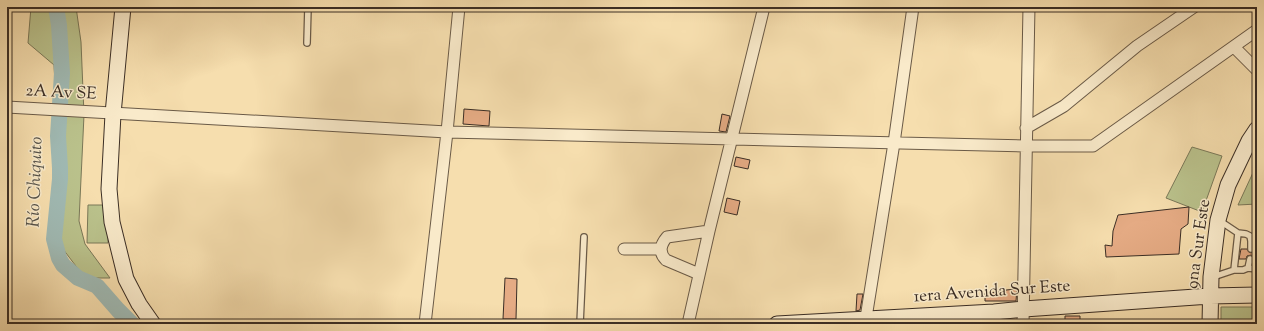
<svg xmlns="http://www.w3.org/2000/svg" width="1264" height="331" viewBox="0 0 1264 331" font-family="'Sorts Mill Goudy',serif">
<rect width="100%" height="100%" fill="#f6deae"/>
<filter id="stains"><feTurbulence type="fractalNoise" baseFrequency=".005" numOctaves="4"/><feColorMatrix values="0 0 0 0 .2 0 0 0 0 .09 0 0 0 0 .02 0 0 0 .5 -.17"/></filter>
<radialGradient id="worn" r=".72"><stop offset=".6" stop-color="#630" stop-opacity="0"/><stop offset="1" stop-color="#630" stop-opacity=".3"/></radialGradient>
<path fill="#bac28c" stroke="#7a7858" d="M31,7H76L81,42L84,115L79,221L85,244L110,278H85L50,232L58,137L54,65L28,43Z
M1192,147L1222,156L1202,212L1166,198Z
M1257,164V204L1238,205Z
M88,205H109L108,243H87Z
M1221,307H1257V324H1221Z"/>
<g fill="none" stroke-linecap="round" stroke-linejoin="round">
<path stroke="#a0bab4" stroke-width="16" d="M56,7L59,25L62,73L58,136L60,168V179L54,239L59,258L63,265L78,278L97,286L118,310L132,324"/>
</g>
<path fill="#e5ab84" stroke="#3b2e25" d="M464,109L490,111L489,126L463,124Z
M722,114L730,116L726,132L719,131Z
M736,157L750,160L748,169L734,166Z
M727,198L740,201L737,215L724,212Z
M1189,207L1188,224L1181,229L1179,254L1106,257L1105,245L1112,246L1113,231L1118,215Z
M1241,249H1247L1249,252L1251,253L1254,251L1255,249H1257V259H1254L1253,256L1251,255L1247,256L1246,259H1239Z
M505,278L517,279L516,319H503Z
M1017,289L1016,301H985V293L999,292V291H1006V290Z
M857,294H863L860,310L856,311Z
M1065,316H1080V324H1065Z"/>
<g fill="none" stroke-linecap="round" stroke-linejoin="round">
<defs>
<path id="lane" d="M307,43L308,7
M1220,221L1238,233L1246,234L1250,236L1251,241V249
M1248,268L1257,269
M1234,270L1238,233
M1213,277L1234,270H1243L1248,268L1250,259
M580,324L584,237
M994,324V312"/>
<path id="street" d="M1234,47L1257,70
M7,107L447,132L1025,146H1093L1257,30
M1026,128L1064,106L1137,46L1194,7
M624,249H661
M699,274L666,260C658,252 661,244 667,237L709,231
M425,324L447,132L459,7
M688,324L709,231L764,7
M865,324L894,143L913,7
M1023,324L1029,7"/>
<path id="secondary" d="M123,7L113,114L109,189L112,222L126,279L139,304L153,324
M777,324L994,312L1024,309L1210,296L1257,295
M1210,324L1211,277L1218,220L1228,185L1249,141L1257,129"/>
</defs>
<use href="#lane" stroke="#6a5a47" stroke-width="8"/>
<use href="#street" stroke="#6a5a47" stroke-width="13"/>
<use href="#secondary" stroke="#3b2e25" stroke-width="17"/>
<use href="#lane" stroke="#f9eaca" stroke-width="5.5"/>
<use href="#street" stroke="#f9eaca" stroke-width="11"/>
<use href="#secondary" stroke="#f9eaca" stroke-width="15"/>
</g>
<g text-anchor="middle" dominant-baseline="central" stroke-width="3" stroke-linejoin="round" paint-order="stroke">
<g font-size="17" fill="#3b2e25" stroke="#f9eaca">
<text transform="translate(61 93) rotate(3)">2A Av SE</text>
<text transform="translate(1199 244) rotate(-82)">9na Sur Este</text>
<text transform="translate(992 292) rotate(-4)">1era Avenida Sur Este</text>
</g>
<g font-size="18" font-style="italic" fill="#545149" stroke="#f9eaca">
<text transform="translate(36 182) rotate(-88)">Río Chiquito</text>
</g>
</g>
<rect width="1264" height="331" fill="none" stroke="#f6deae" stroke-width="24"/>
<rect x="8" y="8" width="1248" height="315" fill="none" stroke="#3b2e25" stroke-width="2"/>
<rect x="12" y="12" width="1240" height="307" fill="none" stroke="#3b2e25"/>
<rect width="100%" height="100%" filter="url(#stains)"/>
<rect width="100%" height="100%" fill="url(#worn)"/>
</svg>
